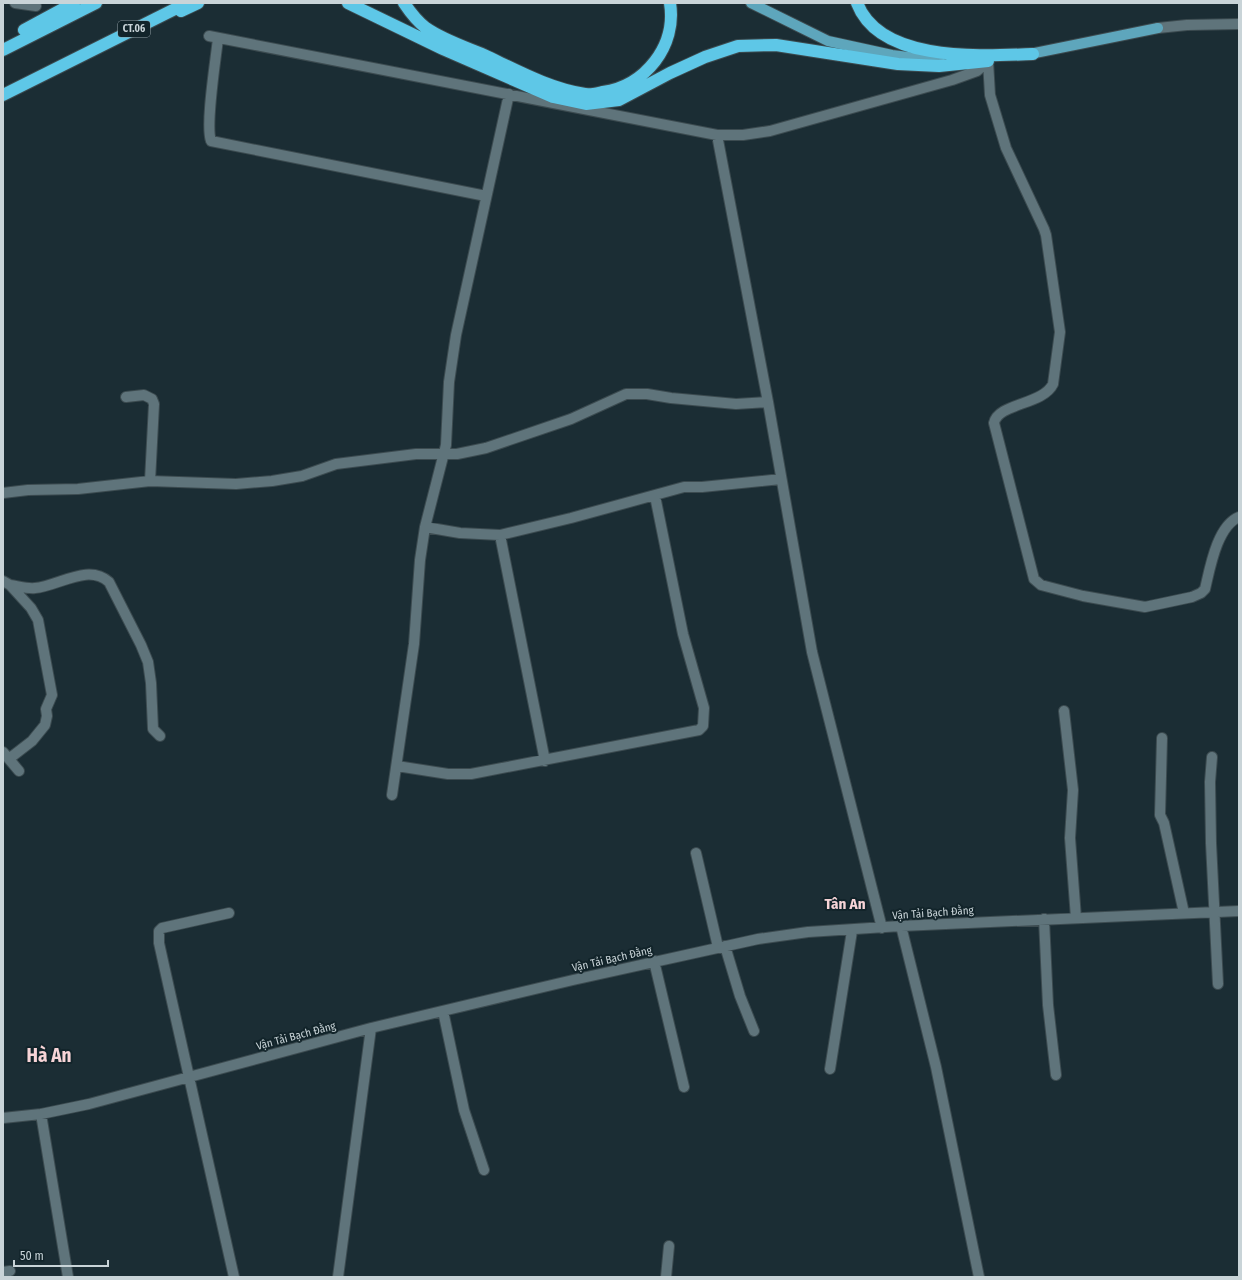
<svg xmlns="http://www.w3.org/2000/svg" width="1242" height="1280" viewBox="0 0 1242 1280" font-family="'Fira Sans Condensed',sans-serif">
<rect width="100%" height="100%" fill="#1b2d34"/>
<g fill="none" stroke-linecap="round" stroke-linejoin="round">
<defs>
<path id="minor" d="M15,3L36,6
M1158,28L1187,25L1239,24
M209,36L717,135H743L770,131L952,80L977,71L988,61
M218,38C216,59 205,125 211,141L486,196
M988,61L990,95L1006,148L1044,229L1046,235L1060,332L1053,384C1043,405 998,403 994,423L1034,579L1041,585L1083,596L1145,607L1192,597L1201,593L1205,589C1210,568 1217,526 1239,517
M717,135L768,402L812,652L882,928
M126,397L144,395L152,399L154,404L150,481
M3,493L28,490L78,489L150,481L236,484L272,481L302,476L336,464L416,454H457L486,448L571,419L626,394H647L671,398L736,404L768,402
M425,527L460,533L500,535L571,518L684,487H702L781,479
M500,535L545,761
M3,581L10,585L31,608L38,620L52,695L46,709L47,716L45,725L32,741L10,758
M10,585C18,586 27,589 35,588C59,586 88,563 109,582L141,645L148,662L151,683L153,729L160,736
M1064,711L1073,790L1070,838L1076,918
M1162,738L1160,815L1164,823L1184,913
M3,752L19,771
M1212,757L1210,782L1211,843L1218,984
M397,766L448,774H471L699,730L703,726L704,708L683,634L655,496
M392,795L414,644L420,560L425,527L446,445L449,382L456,335L509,94
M696,853L718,947
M229,913L162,928L159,931V943L171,997L234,1277
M1044,919L1048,1005L1056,1075
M901,926L936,1067L979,1277
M725,946L740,996L754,1031
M654,961L684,1087
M443,1011L464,1110L484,1170
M830,1069L852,931
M41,1114L68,1277
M3,1118L41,1114L89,1104L371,1028L573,980L758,939L808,932L901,926L1239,911
M3,1272L10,1271
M338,1277L371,1028
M666,1277L669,1246"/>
<path id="major" d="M751,3L828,41L892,55L940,61
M1025,55L1158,28"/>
<path id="highway" d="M348,3L443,49L553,97L586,104L619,100L670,73L705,57L738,46L776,45L898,64L939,66L988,61
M404,3C410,12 418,22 426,28C443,40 465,47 484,55C516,70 550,89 585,94C591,95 598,93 603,92C645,86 677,46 670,3
M857,3C880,63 981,56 1033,54
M181,11L198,3
M24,30L74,3
M3,50L96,3
M3,95L187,3"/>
</defs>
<use href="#minor" stroke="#3c4b50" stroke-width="12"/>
<use href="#major" stroke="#3c4b50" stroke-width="12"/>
<use href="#highway" stroke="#3c4b50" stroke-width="14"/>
<use href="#minor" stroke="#5f747b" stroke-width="10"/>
<use href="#major" stroke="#5ea6bc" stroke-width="10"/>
<use href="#highway" stroke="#5ec7e7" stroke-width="12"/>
</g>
<g text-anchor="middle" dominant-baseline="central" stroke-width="4" stroke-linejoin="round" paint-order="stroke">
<rect fill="#12242a" stroke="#929fa4" stroke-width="1" x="118" y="21" width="32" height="16" rx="3"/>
<g font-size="10" font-weight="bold" fill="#c9d4d8">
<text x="134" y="29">CT.06</text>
</g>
<g font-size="11" fill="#c9d4d8" stroke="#12242a">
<text transform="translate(933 913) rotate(-4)">Vận Tải Bạch Đằng</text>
<text transform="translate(612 959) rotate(-13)">Vận Tải Bạch Đằng</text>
<text transform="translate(296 1036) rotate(-15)">Vận Tải Bạch Đằng</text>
</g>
<g font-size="15" font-weight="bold" fill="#f7d4d7" stroke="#12242a">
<text x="845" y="904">Tân An</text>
</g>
<g font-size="19" font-weight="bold" fill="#f7d4d7" stroke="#12242a">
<text x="49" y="1055">Hà An</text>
</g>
</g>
<rect width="1242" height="1280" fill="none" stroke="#c9d4d8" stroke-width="8"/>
<path d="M14 1260v6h94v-6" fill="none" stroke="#c9d4d8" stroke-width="2"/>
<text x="20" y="1260" font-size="12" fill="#c9d4d8" stroke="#12242a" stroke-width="3" paint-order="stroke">50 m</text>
</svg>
